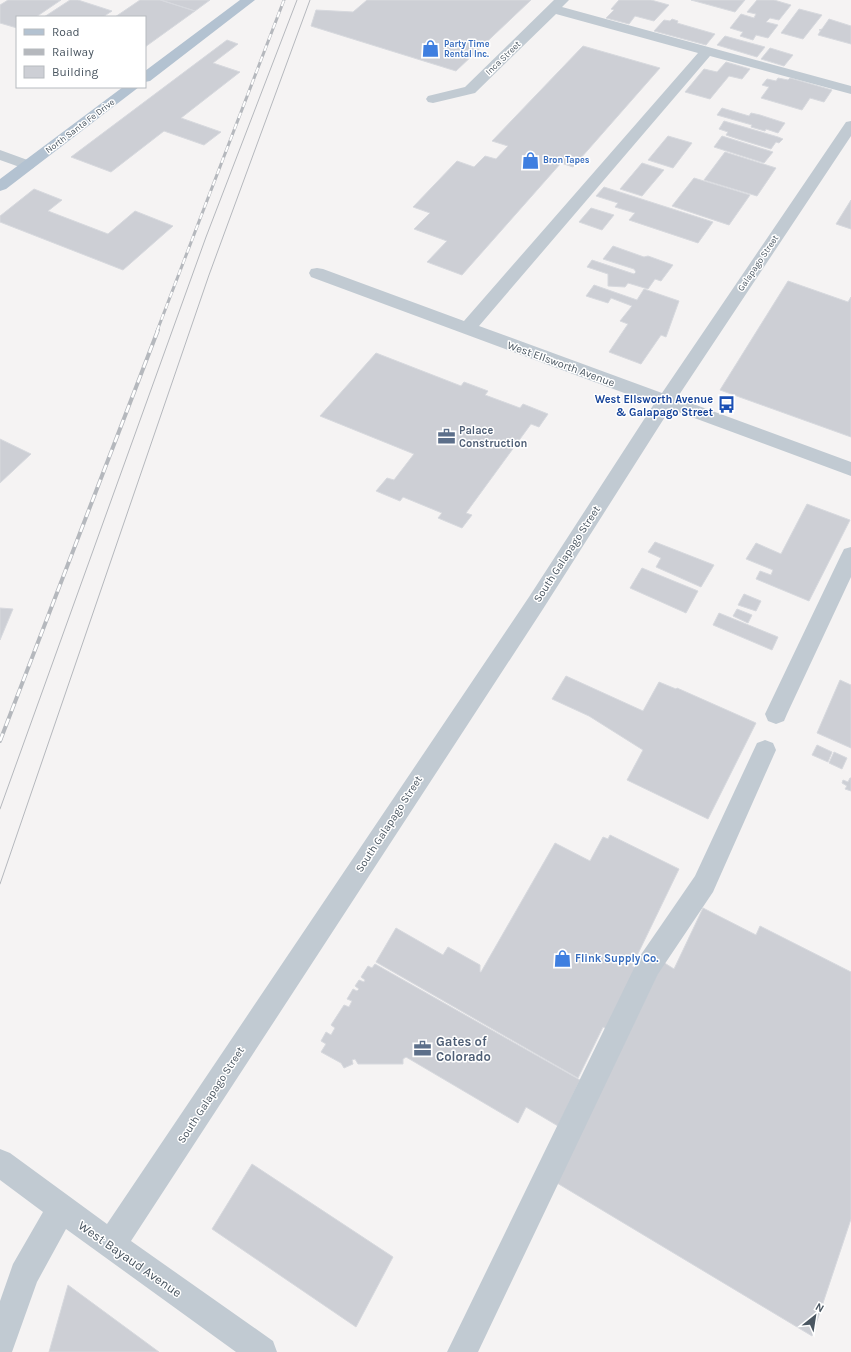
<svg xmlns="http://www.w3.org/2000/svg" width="851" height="1352" viewBox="0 0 851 1352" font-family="Karla,sans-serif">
<rect width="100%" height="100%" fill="#f5f3f3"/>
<path fill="#cdcfd5" stroke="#d7d9de" d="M8,0H61L36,17H17V28L0,23V5Z
M70,0H78L112,11L103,17H44Z
M140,0H160L195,11L145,47V17H115Z
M161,0H210L195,11Z
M367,0H531L456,71L311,26L316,10L353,12Z
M619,0H651L669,5L654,21L635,16L629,24L606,18L614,10L611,9Z
M691,0H745L735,12Z
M757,0H774L791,5L779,20L770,18L766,22L778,25L768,38L756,35L753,40L740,36L743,32L730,28L741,14L754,18L756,14L747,12Z
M799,9L822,15L803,39L781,33Z
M672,19L678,21L677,23L715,34L706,45L654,31L664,20L670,21Z
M829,19L851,26V44L818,35L821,30H819L822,29Z
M725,36L765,47L757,57L717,45Z
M227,40L238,44L213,63L240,72L181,118L221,132L204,145L164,131L111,172L71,157Z
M583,46L660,68L573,167L561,163L462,275L427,262L447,241L414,229L430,213L413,207L457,161L474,167L485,156L496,159L508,146L492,141Z
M770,48L793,55L784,66L761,59Z
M726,62L750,69L742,79L729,76L710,99L685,92L704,69L717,72Z
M778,78L788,80L790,78L832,90L824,102L810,98L802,110L761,98L769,87L762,85L767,79L776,81Z
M722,108L749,116L751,113L760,115L785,123L778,133L766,129L765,131L751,127L752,125L717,115Z
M724,121L778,137L783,139L779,143L776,142L771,149L738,139L726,135L728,132L719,129Z
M668,136L692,143L673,168L648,160Z
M722,136L773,152L764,163L714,147Z
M725,152L776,168L757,196L704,180Z
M642,163L664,170L642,196L620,189Z
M694,178L750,195L729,225L672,206Z
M604,187L713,222L698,243L629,220L635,213L615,207L618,203L596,196Z
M34,189L62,200L48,211L108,234L135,211L173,226L123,270L0,222V216Z
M851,200V229L836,224Z
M591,208L614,215L602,230L579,222Z
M613,246L644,257L648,256L673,265L661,281L655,279L648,289L628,283L625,287L608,286V274L587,267L592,260L634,274L636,272L634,269L603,259Z
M788,281L848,302L851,297V437L720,390Z
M594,285L637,300L644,289L679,301L666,337L661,335L641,364L609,352L628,324L620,321L632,306L611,298L608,303L586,296Z
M376,353L461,386L464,382L488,391L485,395L520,408L523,404L548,414L539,427L531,424L466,513L472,515L462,528L438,518L442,513L403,497L400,501L376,491L387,478L394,480L414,454L320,416Z
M0,439L31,454L0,483Z
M807,504L850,520L809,601L756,579L760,571L771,575L773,570L746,559L756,543L781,554Z
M655,542L714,565L701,587L656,567L661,558L648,552Z
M642,568L698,591L686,613L630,588Z
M744,594L761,601L756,611L738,605Z
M0,608L13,609L0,640Z
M737,609L752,615L748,623L733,616Z
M719,613L778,637L772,650L713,625Z
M566,676L643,711L659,682L676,689L677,688L756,723L708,819L627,780L643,750L589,716L552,699Z
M840,680L851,685V748L817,733Z
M817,745L832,752L828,762L812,755Z
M834,752L847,758L842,769L829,763Z
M850,778H851V791L845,789L847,786L842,783L843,780L848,782Z
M610,835L679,869L632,966L639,970L609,1030L603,1027L578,1078L376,962L396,928L443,955L448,947L480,965V972H481L555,843L590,861L603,837L608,839Z
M703,908L756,935L760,926L851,972V1219L812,1336L557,1183L663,962L674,969Z
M375,964L580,1080L558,1126L526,1107L518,1123L406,1057L403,1059V1064H358L355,1059L352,1060L353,1064L344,1068L341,1063L321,1052L326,1044L321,1041L326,1032L331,1035L335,1028L331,1025L344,1005L349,1007L352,1001L347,999L353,989L357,991L359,989L355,986L359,980L364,982L365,980L361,977L368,966L372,968Z
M252,1164L393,1257L356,1327L212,1229Z
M68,1285L159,1352H49Z"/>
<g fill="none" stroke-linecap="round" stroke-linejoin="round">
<path fill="#c1cad2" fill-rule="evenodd" d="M554,0H569L562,7L851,86V94L710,56L479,326L662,393L846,122L851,121V136L677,398L851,462V476L670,409L543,609L131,1241L273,1341L277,1352H236L66,1229L37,1282L12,1352H0V1301L13,1264L43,1212L0,1180V1149L10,1153L107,1224L529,597L654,404L311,277L309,273L311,269L317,268L323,269L464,321L698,53L556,14L475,93L433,103L428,102L426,99L428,96L465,87Z
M0,150L33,162L36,165L33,168L28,170L0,160Z
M851,547V577L787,714L784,721L776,724L768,721L765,714L841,555L844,549Z
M765,740L773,743L776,750L713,892L658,974L478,1352H447L640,956L695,876L757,743Z"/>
<path fill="#b3c2d1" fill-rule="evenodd" d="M240,0H255L150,81L145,82V71Z
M123,87H139L6,189L0,191V179Z"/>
<path stroke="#b5b8bd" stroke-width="1" d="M0,809L206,237L297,0
M0,884L209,275L310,0"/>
<defs>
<path id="rail-far1" d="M157,331L284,0"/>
<path id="rail" d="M0,741L158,330"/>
</defs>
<use href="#rail-far1" stroke="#b5b8bd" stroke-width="3"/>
<use href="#rail" stroke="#b5b8bd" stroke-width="4"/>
<use href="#rail-far1" stroke="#fff" stroke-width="2" stroke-dasharray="6" stroke-linecap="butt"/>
<use href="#rail" stroke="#fff" stroke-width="2.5" stroke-dasharray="8" stroke-linecap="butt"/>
</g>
<defs>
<symbol id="shop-bare" viewBox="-9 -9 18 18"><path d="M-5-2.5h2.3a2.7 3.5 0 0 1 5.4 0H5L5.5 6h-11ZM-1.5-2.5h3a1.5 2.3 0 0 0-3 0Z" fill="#3f7fe0" stroke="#fff" stroke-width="2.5" paint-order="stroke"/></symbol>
<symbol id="bus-bare" viewBox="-9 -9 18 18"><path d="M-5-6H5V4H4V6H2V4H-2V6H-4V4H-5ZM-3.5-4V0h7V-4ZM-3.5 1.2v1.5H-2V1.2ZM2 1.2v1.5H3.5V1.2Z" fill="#1a4fb4" stroke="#fff" stroke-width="2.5" paint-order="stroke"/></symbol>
<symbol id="office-bare" viewBox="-9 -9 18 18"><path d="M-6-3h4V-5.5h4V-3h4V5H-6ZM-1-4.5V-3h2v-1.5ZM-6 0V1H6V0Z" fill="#5c6f8a" stroke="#fff" stroke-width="2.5" paint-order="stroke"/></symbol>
</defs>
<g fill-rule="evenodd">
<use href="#shop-bare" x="418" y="36" width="25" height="25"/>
<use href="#shop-bare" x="518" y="148" width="25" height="25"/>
<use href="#bus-bare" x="714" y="392" width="25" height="25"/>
<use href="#office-bare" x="434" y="424" width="25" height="25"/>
<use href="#shop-bare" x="550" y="946" width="25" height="25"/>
<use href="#office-bare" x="410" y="1036" width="25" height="25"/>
</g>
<g text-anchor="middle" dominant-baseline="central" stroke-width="3" stroke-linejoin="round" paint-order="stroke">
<g font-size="9" font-weight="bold" fill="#366cbe" stroke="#fff" text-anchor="start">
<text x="444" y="44">Party Time<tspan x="444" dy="10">Rental Inc.</tspan></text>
<text x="543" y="160">Bron Tapes</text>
</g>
<g font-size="9" fill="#4a5661" stroke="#fff">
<text transform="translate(503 58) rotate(-44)">Inca Street</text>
<text transform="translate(80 126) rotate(-37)">North Santa Fe Drive</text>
<text transform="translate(758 263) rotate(-56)">Galapago Street</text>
</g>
<g font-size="11" fill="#4a5661" stroke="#fff">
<text transform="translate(561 364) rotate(20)">West Ellsworth Avenue</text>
<text transform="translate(567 554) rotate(-57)">South Galapago Street</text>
<text transform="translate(389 824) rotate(-57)">South Galapago Street</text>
<text transform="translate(211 1095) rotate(-57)">South Galapago Street</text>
</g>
<g font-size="11" font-weight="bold" fill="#164399" stroke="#fff" text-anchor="end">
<text x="713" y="399">West Ellsworth Avenue<tspan x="713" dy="13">&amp; Galapago Street</tspan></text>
</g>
<g font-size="11" font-weight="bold" fill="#4e5e75" stroke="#fff" text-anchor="start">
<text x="459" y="430">Palace<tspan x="459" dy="13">Construction</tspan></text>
</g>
<g font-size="11" font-weight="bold" fill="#366cbe" stroke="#fff" text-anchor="start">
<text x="575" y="958">Flink Supply Co.</text>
</g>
<g font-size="13" font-weight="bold" fill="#4e5e75" stroke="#fff" text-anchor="start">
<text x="436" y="1041">Gates of<tspan x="436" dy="15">Colorado</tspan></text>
</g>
<g font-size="13" fill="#4a5661" stroke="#fff">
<text transform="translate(130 1259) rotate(35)">West Bayaud Avenue</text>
</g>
</g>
<rect x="16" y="16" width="130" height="72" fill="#ffffff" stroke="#b7bbc0"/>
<rect x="24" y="29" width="20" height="6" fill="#b3c2d1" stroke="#b7bbc0"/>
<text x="52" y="36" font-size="12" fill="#4a5661">Road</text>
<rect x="24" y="49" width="20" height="6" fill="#b5b8bd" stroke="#b7bbc0"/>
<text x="52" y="56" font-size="12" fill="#4a5661">Railway</text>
<rect x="24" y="66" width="20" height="12" fill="#cdcfd5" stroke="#b7bbc0"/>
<text x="52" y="76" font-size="12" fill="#4a5661">Building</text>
<g transform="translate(815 1316) rotate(30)" stroke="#ffffff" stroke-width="3" paint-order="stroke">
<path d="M0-3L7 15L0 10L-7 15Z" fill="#4a5661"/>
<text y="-6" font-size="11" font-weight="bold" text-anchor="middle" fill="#4a5661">N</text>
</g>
</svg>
